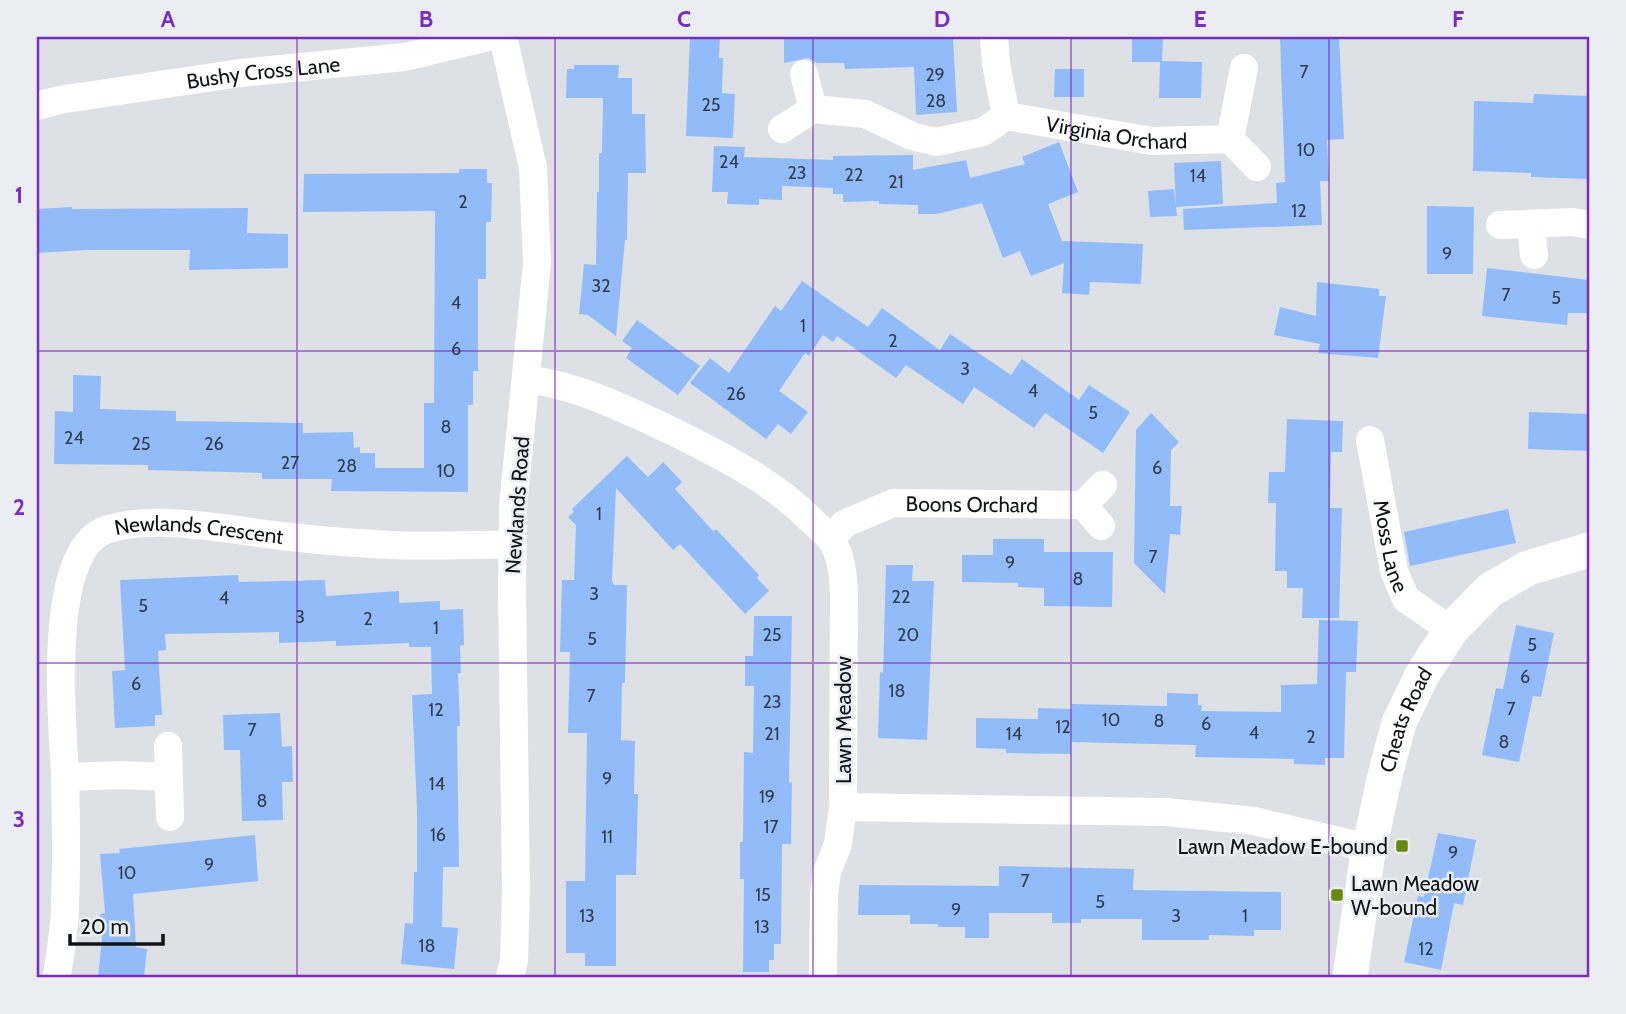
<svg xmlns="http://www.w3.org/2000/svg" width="1626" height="1014" viewBox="0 0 1626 1014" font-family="Cabin,sans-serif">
<rect width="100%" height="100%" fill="#dde0e5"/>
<path fill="#91bcf9" d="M690,37H720L719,58H723L722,93L735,94L733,138L686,136Z
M784,37H817V39L953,37L957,112L916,115L914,67L845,69L844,63H817L808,58L784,63Z
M1132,37H1163L1162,61L1202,62L1201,98H1159L1160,62H1132Z
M1280,37H1339L1344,139L1327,140L1329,181H1320L1322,225L1184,230L1183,209L1277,203L1276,183L1285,182Z
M574,65H619L618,78H632V114H645L646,173H628L627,240H625L616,336L588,315L579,314L584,264L596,265L597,192H599V153H602L603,98H566L567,69H574Z
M1055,69H1084V97H1054Z
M1534,94L1589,96V179L1531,177V173L1473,171L1474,101L1533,103Z
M1059,142L1078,192L1048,204L1062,241L1143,244L1141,284L1090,282L1089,295L1062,293L1064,263L1031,276L1020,251L1003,258L982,203L937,214H918V205L879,204V201L843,202V194H833V188L782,186V200L759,199V205L727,204L728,192H712L714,146L745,147L744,157L833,160V156L913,155V170L966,160L970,178L1025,164L1022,157Z
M1221,161L1223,204L1176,207L1174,163Z
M459,169H487V183H492L491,222H486V279H478V371H473V405H468V492L331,491L332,479H262V473L148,470V465L54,464L55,411L73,412V375L101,376L100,409L176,411V421L303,423V433L353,432L354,448L360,447V453H375V468H424V403H434L435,211L303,212L304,174L459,173Z
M1174,189L1177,216L1150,217L1148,191Z
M1427,206L1474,207L1473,274H1427Z
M72,207V209L248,208L247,233L288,234V268L189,270L190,250H85L37,253V209Z
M1487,268L1589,280V313H1568L1567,325L1482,316Z
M802,281L868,327L882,308L940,350L950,334L1011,375L1022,359L1079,400L1089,385L1130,412L1103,453L1045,413L1034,428L974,387L963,404L906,365L896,378L837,336L833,342L823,335L809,356L805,353L779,391L808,412L791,434L778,424L766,439L690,383L710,358L729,373L775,306L781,311Z
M1317,282L1379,289V296H1386L1378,358L1318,353L1320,344L1274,335L1280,307L1316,316Z
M637,320L700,366L678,395L626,358L632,348L622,341Z
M1529,412L1589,414V451L1528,449Z
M1151,413L1179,442L1171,450L1170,506H1182L1180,535L1170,534L1165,594L1134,563L1136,430Z
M1287,419L1343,421L1342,452H1331L1330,508H1342L1339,618H1302L1303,588H1287V571H1275L1276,503H1268L1269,472H1285Z
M627,456L648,477L663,462L682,482L675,489L713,531L716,529L759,575L757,578L769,591L745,614L680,544L673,550L616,488L612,581L614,585H627L625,683H622L621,740L635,741L634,794H638L636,875H616V966H585V953H566V881H585L587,733H568L570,652H560L562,580H574L576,525L568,517L574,512L572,509Z
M1508,509L1516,543L1410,566L1404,532Z
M993,539H1044V552H1113L1112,607L1044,606V588L1018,587V583L962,582V555H993Z
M886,565H913L912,581H934L927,740L878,738L880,672L883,673Z
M238,575L239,582L325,580L326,596L399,591V603L440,601V610L463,609L464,645L460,646L461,673H458L460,726H457L459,867H443L442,927L458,928L454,969L401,964L405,923L413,924L414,872H417V809L412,695L432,694L431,647H409V643L336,646V641L279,643V632L165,634L166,650L158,651L162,715H155V726L115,728L112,671L125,670L120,580Z
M754,616H792L789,782L792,783L791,844H782L781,944H774V960H769V972H743L744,879H740V842H743L744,752L753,753L754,686H745V656H753Z
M1319,620L1358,621L1356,672H1346L1344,758H1325V765L1294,764V759L1195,757L1196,745L1071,742V754L1006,753V749L976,748V718L1038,719V708L1072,709V704L1167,706V693L1198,694V705H1202L1201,711L1281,712V685L1317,684Z
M1516,625L1554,633L1541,697L1533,696L1519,762L1482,755L1496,688L1503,689Z
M280,713L282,747L292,746L293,782H282L283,820L242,821L240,750H224L223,715Z
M1438,833L1476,840L1463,905L1454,903L1441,970L1404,962L1418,896L1424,897Z
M255,835L258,881L133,894L136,947L147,949L144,977H98L102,939L100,914L105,913L100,854L120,853L119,849Z
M999,866L1134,869L1133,890L1281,892V930H1254V936L1209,935V940H1142V919H1081V923H1052V913H989V938H965V927H938V924H910V915H858L859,885L999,886Z"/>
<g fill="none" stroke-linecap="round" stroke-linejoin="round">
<g stroke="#fff" stroke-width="28">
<path d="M503,37L533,168L537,263L513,507L512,591L516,888L514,960L510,977"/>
<path id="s1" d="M994,37L996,63L1006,116L1152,141L1230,139L1244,68"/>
<path d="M804,74L813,109"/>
<path id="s2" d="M37,106L59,100L240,73L405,57L489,37"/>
<path d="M782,129L813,109L865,114L912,136L936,142L983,132L1006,116"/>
<path d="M1230,139L1257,167"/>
<path d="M1531,224L1534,255"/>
<path d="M1500,225L1573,222L1589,225"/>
<path d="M527,379C579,386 625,409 672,431C722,456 771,480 811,520C817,526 825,532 830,538C842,555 843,575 844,595L843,807L1166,812L1254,821L1369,848"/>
<path id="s3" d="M1370,440L1394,571L1406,599L1451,630"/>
<path d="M1083,505L1101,526"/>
<path id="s4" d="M831,539L844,524L893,503L1083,505L1103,485"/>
<path d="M168,746L170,817"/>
<path d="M65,777L122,775L169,777"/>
<path id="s5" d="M57,977C60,953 65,928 65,903C67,861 66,818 65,776C63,725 45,551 106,530C153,514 225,529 274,535C312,540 352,543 391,545C431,547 472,544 513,545"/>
<path d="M823,977L824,894L827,872L838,844L843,807"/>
</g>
<path stroke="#fff" stroke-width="35" id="s6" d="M1350,977L1367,859L1385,775L1399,723L1422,675L1451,630L1490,590L1528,568L1589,550"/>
</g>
<path fill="none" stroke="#7b2cbf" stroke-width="2" stroke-opacity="0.55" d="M297,37V977M555,37V977M813,37V977M1071,37V977M1329,37V977M37,351H1589M37,663H1589"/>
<g fill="#66890e" stroke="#eaeef3" stroke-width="2.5">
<rect x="1395" y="839" width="14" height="14" rx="3.5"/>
<rect x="1330" y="888" width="14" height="14" rx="3.5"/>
</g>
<g text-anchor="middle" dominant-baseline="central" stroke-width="5" stroke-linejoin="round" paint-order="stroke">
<g font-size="18" fill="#313d4d">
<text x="1304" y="72">7</text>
<text x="935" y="75">29</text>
<text x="936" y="101">28</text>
<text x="711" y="105">25</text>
<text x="1306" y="150">10</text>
<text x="729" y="162">24</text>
<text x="797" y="173">23</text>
<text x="854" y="175">22</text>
<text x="1198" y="176">14</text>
<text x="896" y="182">21</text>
<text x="463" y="202">2</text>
<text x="1299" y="211">12</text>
<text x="1447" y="254">9</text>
<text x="601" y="286">32</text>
<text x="1506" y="295">7</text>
<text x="1556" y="298">5</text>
<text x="456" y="303">4</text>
<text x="803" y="326">1</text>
<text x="893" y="341">2</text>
<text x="456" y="349">6</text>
<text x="965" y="369">3</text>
<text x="1033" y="391">4</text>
<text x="736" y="394">26</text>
<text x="1093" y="413">5</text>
<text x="446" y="427">8</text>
<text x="74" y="438">24</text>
<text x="141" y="444">25</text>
<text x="214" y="444">26</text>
<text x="290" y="463">27</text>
<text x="347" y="466">28</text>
<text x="1157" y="468">6</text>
<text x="446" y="471">10</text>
<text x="599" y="514">1</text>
<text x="1153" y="557">7</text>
<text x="1010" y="563">9</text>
<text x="1078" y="579">8</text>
<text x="594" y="594">3</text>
<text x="901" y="597">22</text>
<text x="224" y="598">4</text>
<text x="143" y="606">5</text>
<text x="300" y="617">3</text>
<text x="368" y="619">2</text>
<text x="436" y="628">1</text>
<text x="772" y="635">25</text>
<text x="908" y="635">20</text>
<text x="592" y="639">5</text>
<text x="1532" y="645">5</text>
<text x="1525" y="677">6</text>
<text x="136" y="684">6</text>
<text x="897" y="691">18</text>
<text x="591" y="696">7</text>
<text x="772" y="702">23</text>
<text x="1511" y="709">7</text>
<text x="436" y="710">12</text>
<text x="1111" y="720">10</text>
<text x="1159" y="721">8</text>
<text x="1206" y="724">6</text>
<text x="1063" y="727">12</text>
<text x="252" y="730">7</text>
<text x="1254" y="733">4</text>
<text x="772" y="734">21</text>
<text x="1014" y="734">14</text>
<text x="1311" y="737">2</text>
<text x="1504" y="742">8</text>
<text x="607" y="779">9</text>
<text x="437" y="784">14</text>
<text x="767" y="797">19</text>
<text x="262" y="801">8</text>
<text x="771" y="827">17</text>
<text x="438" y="835">16</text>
<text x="607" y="837">11</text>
<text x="1453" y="853">9</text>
<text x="209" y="865">9</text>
<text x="127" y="873">10</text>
<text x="1025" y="881">7</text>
<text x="763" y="895">15</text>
<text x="1100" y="902">5</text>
<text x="956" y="910">9</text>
<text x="587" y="916">13</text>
<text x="1176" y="916">3</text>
<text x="1245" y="916">1</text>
<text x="762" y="927">13</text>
<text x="427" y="946">18</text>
<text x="1426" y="949">12</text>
</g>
<g font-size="21" fill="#111314" stroke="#eaeef3">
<text stroke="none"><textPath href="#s2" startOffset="229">Bushy Cross Lane</textPath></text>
<text stroke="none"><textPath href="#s1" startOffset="192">Virginia Orchard</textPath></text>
<text stroke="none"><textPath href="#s4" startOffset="152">Boons Orchard</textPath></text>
<text transform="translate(517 505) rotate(-86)">Newlands Road</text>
<text stroke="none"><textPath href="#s5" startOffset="556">Newlands Crescent</textPath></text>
<text stroke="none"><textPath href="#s3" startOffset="108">Moss Lane</textPath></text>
<text transform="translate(843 720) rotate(-90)">Lawn Meadow</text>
<text stroke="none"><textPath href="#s6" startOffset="264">Cheats Road</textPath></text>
</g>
<g font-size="21" fill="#111314" stroke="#eaeef3" text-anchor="end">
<text x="1388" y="846">Lawn Meadow E-bound</text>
<text x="1351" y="883" text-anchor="start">Lawn Meadow<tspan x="1351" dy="24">W-bound</tspan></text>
</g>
</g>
<rect width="1626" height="1014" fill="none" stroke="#eaeef3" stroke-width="77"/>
<path d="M70 934v10h93v-10" fill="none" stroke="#111314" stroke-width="3.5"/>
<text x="80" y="934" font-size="21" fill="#111314" stroke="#eaeef3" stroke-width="5" paint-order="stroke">20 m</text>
<rect x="38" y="38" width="1550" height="938" fill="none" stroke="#7b2cbf" stroke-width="2.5"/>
<g font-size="23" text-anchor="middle" font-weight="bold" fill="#7b2cbf">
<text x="168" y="27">A</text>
<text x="426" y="27">B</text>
<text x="684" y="27">C</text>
<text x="942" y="27">D</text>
<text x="1200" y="27">E</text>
<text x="1458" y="27">F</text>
<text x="19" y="203">1</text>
<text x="19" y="515">2</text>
<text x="19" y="827">3</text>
</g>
</svg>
